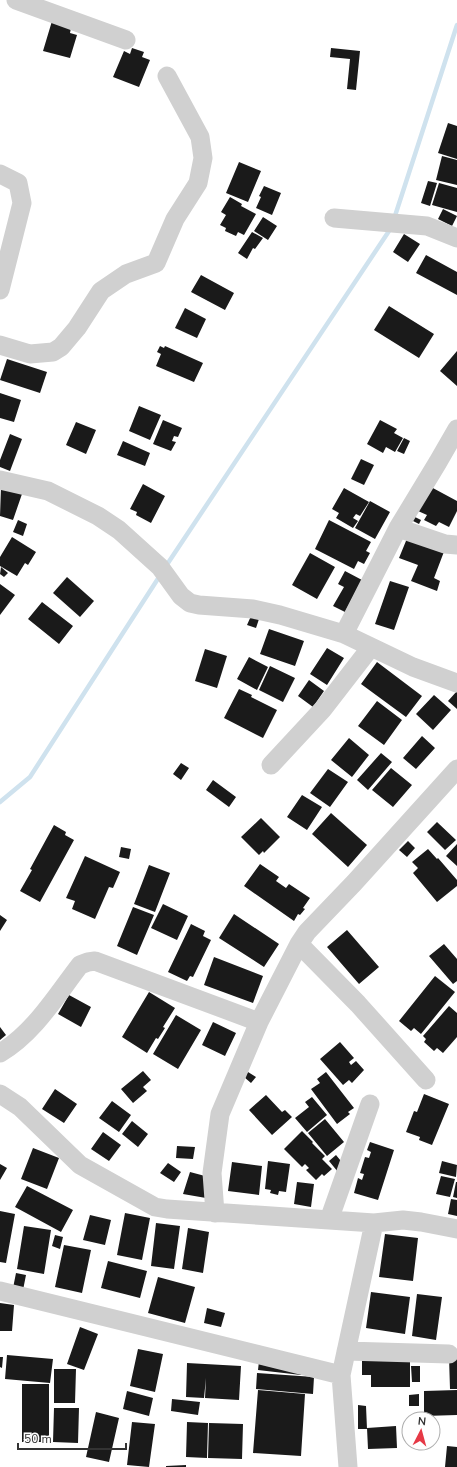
<svg xmlns="http://www.w3.org/2000/svg" width="457" height="1467" viewBox="0 0 457 1467" font-family="'Nunito Sans',sans-serif">
<rect width="100%" height="100%" fill="#fff"/>
<g fill="none" stroke-linecap="round" stroke-linejoin="round">
<path stroke="#cfe2ee" stroke-width="4.5" d="M394,219L457,25
M166,566L391,228
M0,802L30,777L161,574"/>
</g>
<path fill="#1a1a1a" d="M52,21L71,28L70,33L77,35L70,58L43,51Z
M132,48L144,52L142,57L150,60L139,87L113,77L124,51L130,54Z
M331,48L360,51L356,90L347,89L350,59L330,57Z
M448,123L457,126V159L438,153Z
M442,156L457,160V185L436,180Z
M239,162L261,171L248,202L226,193Z
M428,181L437,183L430,206L421,203Z
M439,183L457,188V212L432,205Z
M264,186L281,193L272,215L256,208L261,197L259,196Z
M230,197L242,204L241,206L256,214L244,235L238,232L236,236L225,231L226,228L220,225L226,215L221,212Z
M443,209L457,216L452,226L438,219Z
M263,217L277,226L268,240L254,231Z
M252,232L263,238L255,249L253,248L247,259L238,253Z
M404,234L420,244L408,262L393,252Z
M426,255L457,272V295L416,273Z
M201,275L234,293L225,310L191,292Z
M389,306L434,334L419,358L374,330Z
M185,308L206,319L197,338L175,328Z
M160,346L164,348L165,346L203,363L194,382L156,366L161,354L157,352Z
M457,351V386L440,371Z
M7,359L47,372L40,393L0,380Z
M0,393L21,400L14,422L0,418Z
M139,406L161,415L150,440L129,431Z
M163,420L182,428L178,437L174,436L172,441L176,442L171,451L153,444Z
M380,420L397,429L394,433L403,438L395,452L386,447L383,453L367,444Z
M76,422L96,430L86,454L66,445Z
M10,434L22,439L10,471L0,467V460Z
M404,438L410,441L404,454L397,451Z
M123,441L150,453L145,466L117,455Z
M361,459L374,465L364,485L351,479Z
M143,484L165,496L151,523L136,515L137,512L130,509Z
M1,487L22,494L13,520L0,516Z
M431,487L457,501V511L449,527L439,522L436,526L424,520L427,515L418,511Z
M344,488L369,502L360,516L356,514L353,518L358,521L353,528L336,518L339,513L332,509Z
M370,501L390,512L375,539L355,528Z
M413,516L421,520L419,524L411,520Z
M18,520L27,524L23,536L13,532Z
M329,520L371,542L366,551L370,553L364,564L358,561L354,569L315,549Z
M408,536L445,549L434,578L440,581L437,591L411,581L418,565L399,558Z
M12,537L36,552L28,565L25,563L17,576L0,566V557Z
M310,553L335,567L317,599L292,585Z
M1,567L8,573L4,577L0,574Z
M345,571L362,580L345,612L333,606L344,587L338,584Z
M67,577L94,601L80,617L53,593Z
M390,581L409,587L394,630L375,624Z
M0,584L15,595L0,615Z
M42,602L73,626L59,644L28,619Z
M251,616L259,619L256,628L247,625Z
M269,629L304,641L295,666L260,654Z
M327,648L344,658L327,685L310,674Z
M205,649L227,656L217,688L195,681Z
M249,657L268,667L257,690L237,679Z
M377,662L422,696L406,717L361,684Z
M270,666L295,678L283,702L259,690Z
M309,680L324,691L313,707L298,696Z
M239,689L252,695L251,697L277,710L263,738L224,718Z
M457,691V709L448,701Z
M434,695L451,710L433,730L416,714Z
M377,701L402,720L384,745L358,726Z
M422,736L435,748L416,769L403,758Z
M349,738L369,755L352,777L331,760Z
M381,753L392,762L368,790L357,780Z
M181,763L189,768L181,780L173,774Z
M391,768L412,785L393,807L372,790Z
M328,769L348,782L330,807L310,793Z
M213,780L236,797L229,807L206,790Z
M302,795L322,807L307,830L287,817Z
M331,813L367,845L348,867L312,834Z
M261,818L280,837L264,853L263,851L259,855L241,837Z
M437,822L456,840L445,850L427,832Z
M54,825L66,832L65,835L74,840L40,902L20,891L32,870L30,869Z
M408,841L415,848L407,857L399,850Z
M457,844V866L446,856Z
M121,847L131,849L129,859L119,857Z
M428,849L437,859L438,858L457,880V886L437,902L413,873L418,868L412,862Z
M85,856L120,872L113,888L109,887L95,919L72,909L75,901L66,898Z
M260,864L279,877L276,881L286,888L289,884L310,898L303,908L305,909L300,915L298,914L294,921L244,886Z
M149,865L170,873L155,912L134,904Z
M163,904L188,916L177,940L151,928Z
M133,907L154,915L137,955L117,946Z
M234,914L279,944L264,967L219,938Z
M0,915L7,920L0,931Z
M191,924L205,931L203,936L211,940L193,977L190,976L187,981L168,972Z
M347,930L379,967L359,984L327,947Z
M444,944L457,959V981L453,984L429,956Z
M214,957L263,976L253,1003L204,985Z
M435,976L455,992L421,1034L414,1028L411,1031L399,1021Z
M149,992L175,1008L163,1027L165,1028L158,1039L156,1038L147,1053L122,1037Z
M69,995L91,1007L81,1027L58,1014Z
M449,1006L457,1013V1037L443,1053L437,1048L434,1051L424,1042L426,1039L423,1036Z
M176,1015L201,1030L178,1069L153,1054Z
M213,1022L236,1033L225,1056L202,1045Z
M0,1027L6,1035L0,1040Z
M340,1042L354,1058L349,1062L351,1065L356,1061L364,1070L352,1083L349,1080L343,1085L320,1059Z
M143,1071L151,1080L143,1087L147,1091L133,1103L121,1089Z
M248,1072L256,1077L251,1083L244,1077Z
M326,1072L354,1108L348,1112L350,1114L337,1124L311,1089L320,1083L317,1079Z
M55,1089L77,1104L64,1123L42,1109Z
M424,1094L449,1104L432,1145L419,1140L420,1137L406,1132L414,1111L417,1112Z
M266,1095L282,1112L285,1110L292,1117L272,1135L249,1110Z
M312,1097L327,1115L307,1132L295,1118L309,1107L305,1102Z
M112,1101L131,1115L119,1132L99,1118Z
M325,1119L344,1142L327,1156L308,1133Z
M132,1121L148,1134L138,1147L122,1134Z
M302,1131L313,1142L312,1143L325,1156L322,1159L332,1169L324,1176L322,1174L316,1180L306,1170L309,1168L305,1164L302,1167L284,1149Z
M103,1132L121,1145L109,1161L91,1149Z
M370,1142L394,1150L378,1200L354,1193L358,1178L362,1180L364,1174L360,1173L365,1157L369,1158L371,1152L367,1150Z
M177,1146L195,1147L193,1159L176,1158Z
M33,1148L59,1158L47,1189L21,1179Z
M336,1155L345,1166L338,1172L329,1161Z
M268,1161L290,1164L286,1192L279,1191L278,1195L270,1193L271,1190L265,1189Z
M442,1161L457,1165L456,1177L439,1173Z
M232,1162L262,1166L259,1195L228,1191Z
M168,1163L181,1172L174,1182L160,1173Z
M0,1164L7,1168L0,1180Z
M190,1172L205,1176L206,1198L183,1194Z
M441,1176L455,1179L450,1197L436,1194Z
M297,1182L314,1184L311,1207L294,1204Z
M456,1182H457V1198L453,1197Z
M27,1186L73,1210L61,1232L15,1207Z
M451,1199L457,1200V1216L448,1214Z
M0,1211L15,1214L6,1263L0,1262Z
M125,1213L150,1218L142,1260L117,1255Z
M90,1215L111,1220L105,1245L83,1240Z
M156,1223L180,1226L174,1269L151,1266Z
M24,1226L51,1230L44,1274L17,1269Z
M188,1228L209,1232L203,1273L182,1269Z
M385,1234L418,1238L413,1281L379,1277Z
M55,1235L63,1237L60,1249L52,1246Z
M64,1245L91,1250L82,1293L55,1287Z
M108,1261L147,1271L140,1298L101,1288Z
M16,1273L26,1275L23,1290L13,1288Z
M158,1277L195,1287L185,1323L148,1313Z
M371,1292L410,1297L405,1334L366,1328Z
M417,1294L442,1297L436,1340L412,1336Z
M0,1303L14,1305L12,1331H0Z
M207,1308L225,1313L221,1327L204,1323Z
M80,1327L98,1334L84,1370L67,1364Z
M138,1349L163,1354L155,1392L130,1386Z
M7,1355L53,1359L50,1383L5,1379Z
M0,1357H3L2,1368L0,1367Z
M449,1357H457V1389H450Z
M410,1358V1387H371V1375H362V1359Z
M259,1361L302,1367L301,1375L258,1370Z
M187,1363L241,1366L239,1400L205,1398L206,1378L204,1398L186,1397Z
M411,1366H420V1382H412Z
M54,1369H76L75,1403H54Z
M257,1373L314,1377L313,1394L256,1389Z
M22,1384H49V1442H22Z
M258,1390L305,1394L301,1456L253,1453Z
M457,1390V1415L424,1416V1391Z
M127,1391L153,1398L149,1416L123,1409Z
M419,1394V1406H409V1395Z
M172,1399L200,1402L198,1415L171,1411Z
M358,1405L366,1406L367,1429H358Z
M54,1408H79L78,1443L53,1442Z
M96,1412L119,1418L109,1462L86,1457Z
M407,1419H409V1435H407Z
M132,1422L155,1424L149,1467L127,1465Z
M187,1422L208,1423L207,1458L186,1457Z
M209,1423L243,1424L242,1459L208,1458Z
M396,1426L397,1448L368,1449L367,1428Z
M447,1446L457,1447V1467H445Z
M186,1465V1467H166V1466Z"/>
<g fill="none" stroke-linecap="round" stroke-linejoin="round">
<path stroke="#d0d0d0" stroke-width="19" d="M16,0L126,40
M0,174L18,183L22,203L0,290
M334,218L427,226L457,238
M0,345L30,354L53,352L61,347L77,328L101,291L126,274L156,263L175,219L198,183L203,158L200,137L167,76
M0,480L48,491L98,516L119,530L160,567L181,596L190,603L199,605L253,609L280,615L344,634L413,667L457,683
M398,528L445,544L457,545
M344,634L398,528L438,462L457,429
M271,765L323,709L371,647
M299,944L358,1004L426,1080
M0,1053C34,1033 56,996 80,965L88,962L95,961L259,1022
M0,1094L20,1107L80,1165L155,1207L167,1209L374,1223L403,1220L421,1222L457,1229
M215,1213L212,1173L220,1114L259,1022L299,944L307,932L354,883L457,769
M329,1220L370,1104
M0,1291L341,1375
M346,1351L449,1354
M348,1467L341,1375L374,1223"/>
</g>
<g transform="translate(421 1431) rotate(6)"><circle r="19" fill="#ffffff" stroke="#adadad"/>
<path d="M0-3L7 15L0 10L-7 15Z" fill="#e63946"/>
<text y="-6" font-size="11" font-weight="bold" text-anchor="middle" fill="#333333">N</text>
</g>
<path d="M18 1443v6h108v-6" fill="none" stroke="#333333" stroke-width="2"/>
<text x="24" y="1443" font-size="12" fill="#333333" stroke="#ffffff" stroke-width="3" paint-order="stroke">50 m</text>
</svg>
